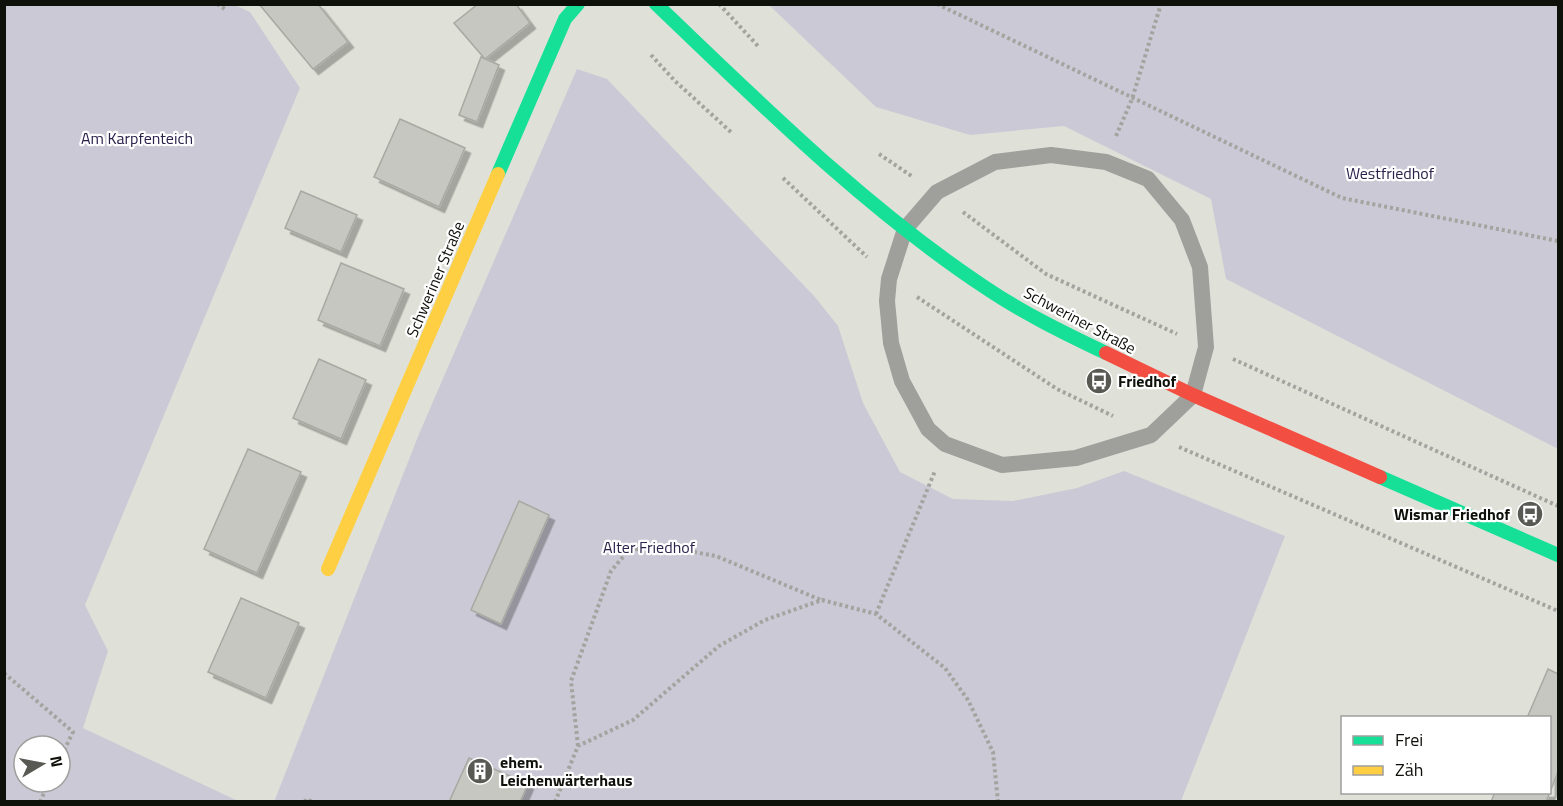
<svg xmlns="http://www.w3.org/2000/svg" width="1563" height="806" viewBox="0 0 1563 806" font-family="'Titillium Web',sans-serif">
<defs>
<filter id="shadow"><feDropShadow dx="5.5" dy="5.5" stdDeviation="0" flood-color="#0004"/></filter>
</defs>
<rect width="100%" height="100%" fill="#dfe1d8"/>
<path fill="#cbc9d5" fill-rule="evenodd" d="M5,4L235,5L250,12L300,88L85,605L108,651L83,728L238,801H5ZM24,746H60V782H24Z
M769,5H1558V449L1226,279L1211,199L1064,126L970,135L876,107Z
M577,69L607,79L815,297L838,326L863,403L900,472L953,499L1013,501L1077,488L1124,471L1285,536L1181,801L274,802L419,434Z"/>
<path fill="#c5c7c0" stroke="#a7a9a2" stroke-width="1.5" filter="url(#shadow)" d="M259,4H318L348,42L313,69Z
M478,4H516L530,23L485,59L454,23Z
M481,57L499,65L477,122L459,115Z
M400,119L465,148L439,207L374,177Z
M301,191L357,215L341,252L285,228Z
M341,263L404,289L380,346L318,320Z
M319,359L366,380L341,439L293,418Z
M248,449L301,472L257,573L204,549Z
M519,501L549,515L501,624L471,610Z
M241,598L299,623L266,698L208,672Z
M1548,669L1558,674V772L1546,802H1491L1495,792H1550V718H1527Z
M469,758L528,784L520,802H449Z"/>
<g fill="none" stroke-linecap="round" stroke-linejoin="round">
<path stroke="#a3a49f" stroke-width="4" stroke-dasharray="3 3" stroke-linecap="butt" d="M217,4L225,9
M719,4L758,46
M937,4L1342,198L1558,241
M651,55L675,81L732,133
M1116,136L1132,99L1161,4
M879,154L913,177
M783,178L867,257
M963,212L1046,274L1177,334
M917,297L1057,389L1113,416
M1233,359L1558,506
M1179,447L1558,611
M876,614L935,471
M4,673L73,732L60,759
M578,746L571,681L611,571L628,551L655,545L716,556L821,600
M40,802L49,782
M305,802L306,799L313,802
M555,802L578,746L633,720L719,646L765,620L822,600L876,614L945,668L968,700L993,752L998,802"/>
<path stroke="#9fa09c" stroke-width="16" d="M1051,155L1106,162L1148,179L1182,220L1200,267L1206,347L1193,395L1151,435L1076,458L1002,465L945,444L928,429L902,381L891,343L887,301L889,279L905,229L937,192L995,162Z"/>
<path stroke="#16e098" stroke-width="14" d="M656,4C761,104 865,208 986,288C1023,313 1066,334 1106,353
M498,174L565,19L578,4
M1380,477L1558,555"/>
<path stroke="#ffcf43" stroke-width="14" d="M328,569L498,174"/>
<path stroke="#f24e42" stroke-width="14" d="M1106,353L1193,395L1380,477"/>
</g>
<defs>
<symbol id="bus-disc" viewBox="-11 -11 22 22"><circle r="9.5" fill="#575952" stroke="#fff"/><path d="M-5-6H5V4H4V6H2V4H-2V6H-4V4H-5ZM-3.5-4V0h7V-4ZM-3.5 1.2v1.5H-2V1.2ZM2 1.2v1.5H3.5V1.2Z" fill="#fff"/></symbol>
<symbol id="building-disc" viewBox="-11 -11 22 22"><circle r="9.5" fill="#575952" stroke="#fff"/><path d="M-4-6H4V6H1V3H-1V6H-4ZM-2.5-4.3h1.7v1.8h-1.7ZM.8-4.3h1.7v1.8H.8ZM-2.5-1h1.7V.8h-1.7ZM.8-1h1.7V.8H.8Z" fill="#fff"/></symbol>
</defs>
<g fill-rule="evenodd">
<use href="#bus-disc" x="1084" y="366" width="30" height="30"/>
<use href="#bus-disc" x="1515" y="499" width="30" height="30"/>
<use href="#building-disc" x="465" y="756" width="30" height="30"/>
</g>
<g text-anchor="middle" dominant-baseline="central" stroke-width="4.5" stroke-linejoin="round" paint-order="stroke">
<g font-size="16" fill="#2b224b" stroke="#fff">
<text x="137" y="138">Am Karpfenteich</text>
<text x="1390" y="173">Westfriedhof</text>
<text x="649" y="547">Alter Friedhof</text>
</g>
<g font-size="16" fill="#0e100a" stroke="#fff">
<text transform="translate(435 279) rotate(-67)">Schweriner Straße</text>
<text transform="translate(1080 320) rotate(28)">Schweriner Straße</text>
</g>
<g font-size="16" font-weight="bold" fill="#0e100a" stroke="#fff" text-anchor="start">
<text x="1118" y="381">Friedhof</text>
<text x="1510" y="514" text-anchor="end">Wismar Friedhof</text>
<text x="500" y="762">ehem.<tspan x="500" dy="18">Leichenwärterhaus</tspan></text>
</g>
</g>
<rect width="1563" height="806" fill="none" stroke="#0e100a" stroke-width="12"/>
<rect x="1341" y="716" width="210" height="78" fill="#ffffff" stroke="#9f9f9d" stroke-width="1.5"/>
<rect x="1353" y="736" width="30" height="9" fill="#16e098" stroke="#9f9f9d" stroke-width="1.5"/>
<text x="1395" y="746" font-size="18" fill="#0e100a">Frei</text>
<rect x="1353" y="766" width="30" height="9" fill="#ffcf43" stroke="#9f9f9d" stroke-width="1.5"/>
<text x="1395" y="776" font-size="18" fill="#0e100a">Zäh</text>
<g transform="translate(42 764) rotate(80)"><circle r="28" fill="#ffffff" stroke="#9f9f9d" stroke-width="1.5"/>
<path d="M0-4.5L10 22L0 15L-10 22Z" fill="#575952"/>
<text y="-9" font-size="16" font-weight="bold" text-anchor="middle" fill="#0e100a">N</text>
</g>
</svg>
